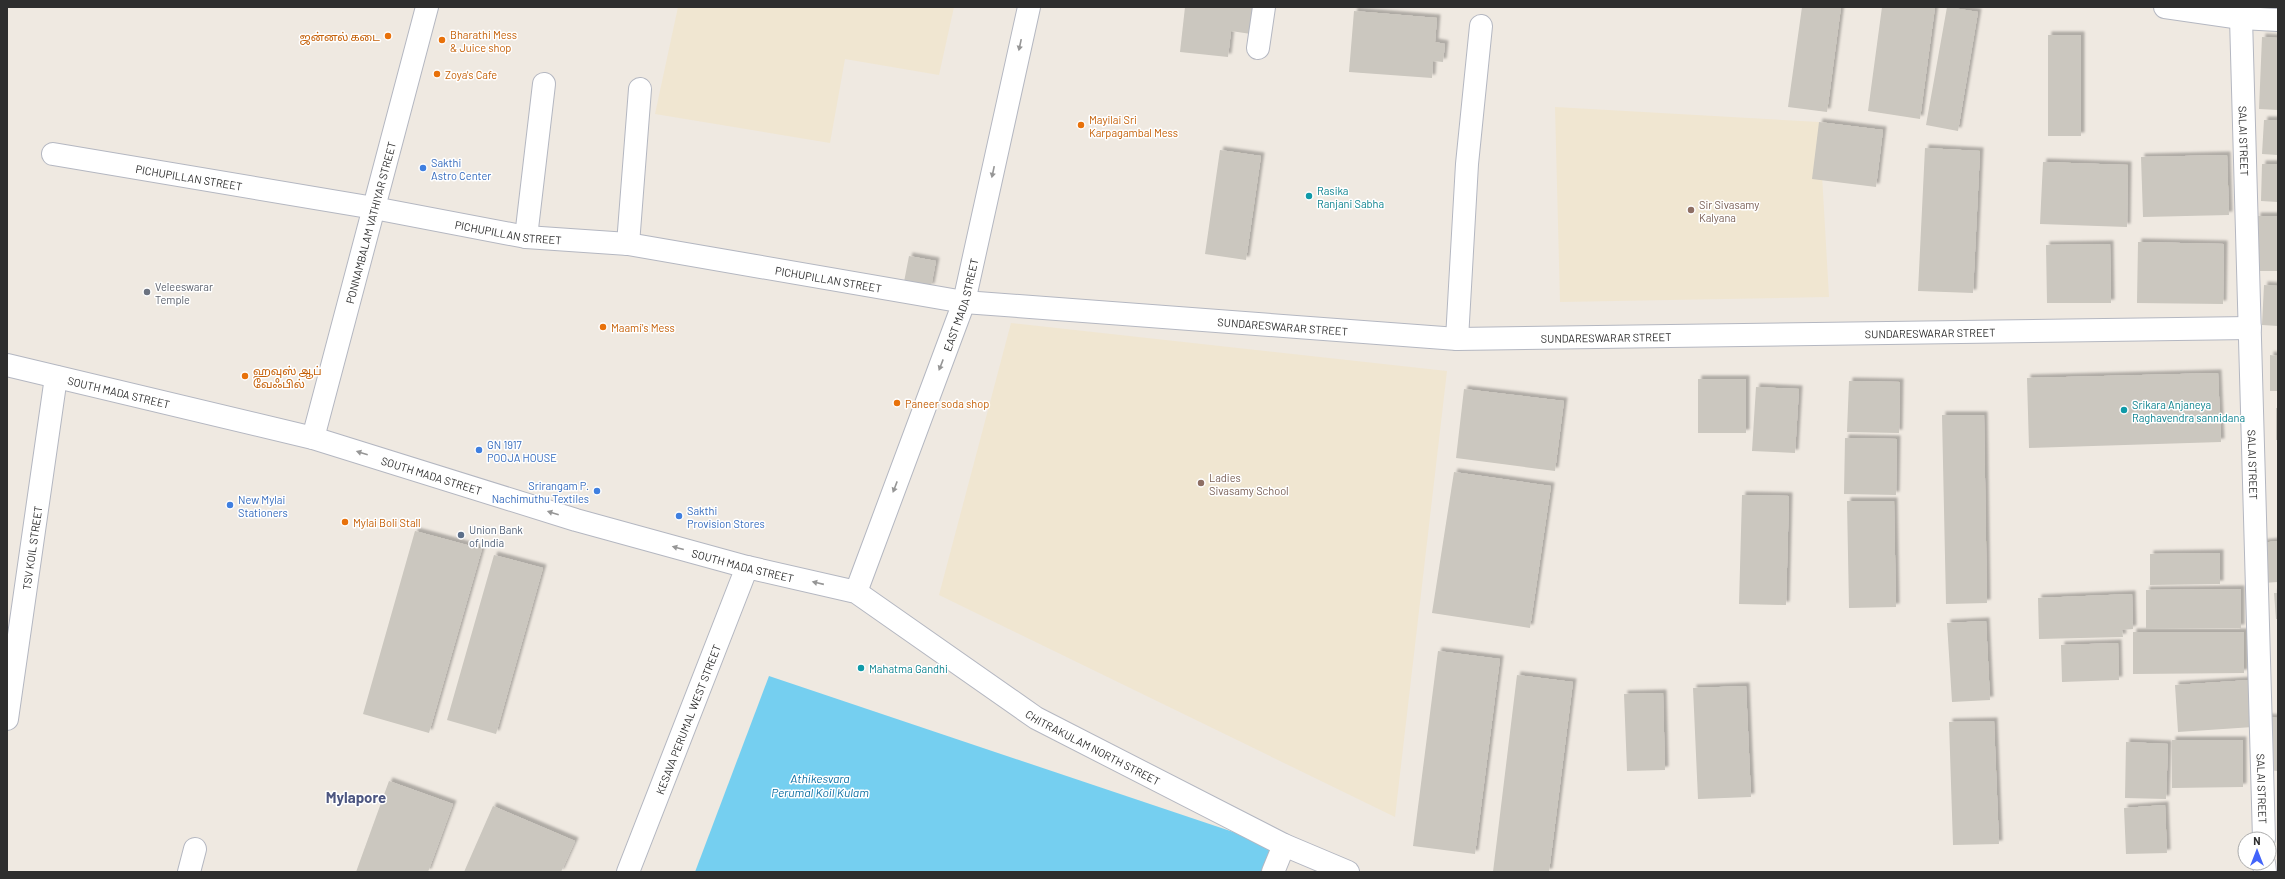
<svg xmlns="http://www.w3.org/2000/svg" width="2285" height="879" viewBox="0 0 2285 879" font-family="Barlow,'Noto Sans Tamil',sans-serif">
<defs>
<filter id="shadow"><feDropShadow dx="3.5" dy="-3.5" stdDeviation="1" flood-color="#0004"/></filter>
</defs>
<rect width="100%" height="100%" fill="#efe9e1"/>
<path fill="#f0e6d1" d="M678,7H954L939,75L845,59L830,143L655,114Z
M1555,107L1819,122L1829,297L1560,302Z
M1011,323L1447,371L1395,817L939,595Z"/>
<path fill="#75cff0" d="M769,676L1272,845L1261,872H695Z"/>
<path fill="#cbc7bf" filter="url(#shadow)" d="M1185,7H1254L1251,34L1231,31L1228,57L1180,52Z
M1802,7H1841L1827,112L1788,107Z
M1882,7H1935L1920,119L1868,111Z
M1947,7L1978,12L1958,131L1926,125Z
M1354,11L1437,18L1435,42L1445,44L1443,62L1433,61L1432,78L1349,72Z
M2048,35H2081V136H2048Z
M2262,37L2278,38V110L2259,109Z
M2264,120H2278V155L2262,154Z
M1819,122L1883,130L1876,187L1812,179Z
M1925,148L1980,151L1973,293L1918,291Z
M1220,150L1261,156L1246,260L1205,254Z
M2227,155L2229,215L2143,217L2141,157Z
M2043,162L2128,165L2127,227L2040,224Z
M2262,164H2278V202L2261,201Z
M2257,216H2278V271H2257Z
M2138,242L2224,244L2223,304L2137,303Z
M2110,244L2111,303H2047L2046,245Z
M909,256L936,261L931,287L904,282Z
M2264,285L2278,286V326L2262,325Z
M2270,355L2278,356V391H2270Z
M2218,373L2221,442L2029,448L2027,378Z
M1698,379H1746V433H1698Z
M1849,381L1900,382L1899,433L1847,432Z
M1756,387L1799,389L1795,453L1752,451Z
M1464,389L1564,401L1555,471L1456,458Z
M2276,408H2278V440H2276Z
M1942,415H1984L1987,603L1946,604Z
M1845,438L1897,439L1896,495L1844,494Z
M1454,472L1551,486L1530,628L1432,613Z
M1742,495L1789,496L1786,605L1739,604Z
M1847,501H1894L1896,607L1849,608Z
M415,531L482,549L429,733L363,714Z
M2278,541V582L2263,583L2261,543Z
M2220,553V584L2150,585V554Z
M494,555L543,568L496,734L447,720Z
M2241,589V628L2146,629V590Z
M2274,593H2278V619H2276Z
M2132,594L2133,629L2122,630L2123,637L2039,639L2038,598Z
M1986,621L1990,700L1952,702L1947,623Z
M2133,632H2244V673L2133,674Z
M2118,643L2119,680L2062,682L2061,645Z
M1438,651L1500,659L1475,854L1413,846Z
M1517,675L1573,682L1549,872H1493Z
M2250,680L2253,727L2178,732L2175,685Z
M1746,686L1751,797L1698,799L1693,688Z
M1663,693L1665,770L1627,771L1624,694Z
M2267,717L2278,718V771L2265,770Z
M1994,721L1999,844L1953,845L1949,722Z
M2172,740H2243V787L2172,788Z
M2126,742L2168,744L2166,799L2125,798Z
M389,781L453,804L428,872H356Z
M2165,805L2167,853L2126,854L2124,808Z
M493,806L575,841L561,872H464Z"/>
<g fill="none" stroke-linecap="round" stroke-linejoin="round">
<defs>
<g id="street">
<path d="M2165,7L2241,18L2278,20"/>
<path id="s1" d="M2241,18L2264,839"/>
<path d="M1258,48L1264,7"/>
<path id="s2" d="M53,154L374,208L526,237L628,244L964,302L1457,339L2250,328"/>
<path d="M526,237L544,84"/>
<path d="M628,244L640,89"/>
<path d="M1457,339L1467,164L1481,26"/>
<path id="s3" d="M313,438L427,7"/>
<path id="s4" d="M7,719L56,377"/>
<path d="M2264,863L2265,872"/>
<path d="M189,872L195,849"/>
<path id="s5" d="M628,872L747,567"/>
<path d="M1273,872L1284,845"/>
</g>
<g id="secondary">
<path id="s6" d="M7,365L313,438L576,520L747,567L856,592L1036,718L1284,845L1348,872"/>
<path id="s7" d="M856,592L964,302L1029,7"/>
</g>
</defs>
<use href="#street" stroke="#b4b7c1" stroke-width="24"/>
<use href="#secondary" stroke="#b4b7c1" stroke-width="24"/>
<use href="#street" stroke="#fff" stroke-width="22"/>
<use href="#secondary" stroke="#fff" stroke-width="22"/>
</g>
<defs><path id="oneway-solid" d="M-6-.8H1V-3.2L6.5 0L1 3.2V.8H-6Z"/></defs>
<g fill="#969696">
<use href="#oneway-solid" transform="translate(1020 45) rotate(102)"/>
<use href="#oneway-solid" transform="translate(993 172) rotate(102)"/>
<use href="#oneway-solid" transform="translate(941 365) rotate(111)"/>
<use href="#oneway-solid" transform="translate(362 453) rotate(-163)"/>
<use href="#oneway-solid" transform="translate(895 487) rotate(111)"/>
<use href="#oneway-solid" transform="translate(553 513) rotate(-163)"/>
<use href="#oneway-solid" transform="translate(678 548) rotate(-165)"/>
<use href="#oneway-solid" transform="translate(818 583) rotate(-167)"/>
</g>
<g fill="#e8710a" stroke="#fff" stroke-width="1.5">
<circle cx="388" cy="36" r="4"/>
<circle cx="442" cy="40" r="4"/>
<circle cx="437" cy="74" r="4"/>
<circle cx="1081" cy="125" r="4"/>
<circle cx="603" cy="327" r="4"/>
<circle cx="245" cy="376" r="4"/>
<circle cx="897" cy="403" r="4"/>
<circle cx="345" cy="522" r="4"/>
</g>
<g fill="#3f7fe0" stroke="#fff" stroke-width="1.5">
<circle cx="423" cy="168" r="4"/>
<circle cx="479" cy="450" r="4"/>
<circle cx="597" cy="491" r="4"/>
<circle cx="230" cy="505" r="4"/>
<circle cx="679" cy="516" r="4"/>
</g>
<g fill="#0f9aa8" stroke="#fff" stroke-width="1.5">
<circle cx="1309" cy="196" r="4"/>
<circle cx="2124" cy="410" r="4"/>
<circle cx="861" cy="668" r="4"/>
</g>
<g fill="#8d6e63" stroke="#fff" stroke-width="1.5">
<circle cx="1691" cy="210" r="4"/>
<circle cx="1201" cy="483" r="4"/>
</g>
<circle fill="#6b7280" stroke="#fff" stroke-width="1.5" cx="147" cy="292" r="4"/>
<circle fill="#5c6f8a" stroke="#fff" stroke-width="1.5" cx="461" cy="535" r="4"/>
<g text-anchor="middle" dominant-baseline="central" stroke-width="3" stroke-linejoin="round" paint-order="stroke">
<g font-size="11" fill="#c56008" stroke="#fff" text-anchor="start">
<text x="450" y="34">Bharathi Mess<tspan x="450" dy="13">&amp; Juice shop</tspan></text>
<text x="380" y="36" text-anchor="end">ஜன்னல் கடை</text>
<text x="445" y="74">Zoya's Cafe</text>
<text x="1089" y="119">Mayilai Sri<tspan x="1089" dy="13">Karpagambal Mess</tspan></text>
<text x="611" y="327">Maami's Mess</text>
<text x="253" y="370">ஹவுஸ் ஆப்<tspan x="253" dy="13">வேஃபில்</tspan></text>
<text x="905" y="403">Paneer soda shop</text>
<text x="353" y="522">Mylai Boli Stall</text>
</g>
<g font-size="11" fill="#2e2e2e" stroke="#fff">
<text stroke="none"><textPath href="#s1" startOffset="123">SALAI STREET</textPath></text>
<text stroke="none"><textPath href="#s2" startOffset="138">PICHUPILLAN STREET</textPath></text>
<text stroke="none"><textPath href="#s3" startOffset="223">PONNAMBALAM VATHIYAR STREET</textPath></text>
<text stroke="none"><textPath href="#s2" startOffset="462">PICHUPILLAN STREET</textPath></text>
<text stroke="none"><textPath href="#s2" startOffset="786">PICHUPILLAN STREET</textPath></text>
<text stroke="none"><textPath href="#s7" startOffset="306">EAST MADA STREET</textPath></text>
<text stroke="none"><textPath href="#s2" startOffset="1243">SUNDARESWARAR STREET</textPath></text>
<text stroke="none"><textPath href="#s2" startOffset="1891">SUNDARESWARAR STREET</textPath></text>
<text stroke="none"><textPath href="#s2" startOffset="1567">SUNDARESWARAR STREET</textPath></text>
<text stroke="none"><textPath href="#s6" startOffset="115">SOUTH MADA STREET</textPath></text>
<text stroke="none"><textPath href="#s1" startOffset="447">SALAI STREET</textPath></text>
<text stroke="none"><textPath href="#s6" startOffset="439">SOUTH MADA STREET</textPath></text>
<text stroke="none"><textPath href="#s4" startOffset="173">TSV KOIL STREET</textPath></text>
<text stroke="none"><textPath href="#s6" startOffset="763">SOUTH MADA STREET</textPath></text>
<text stroke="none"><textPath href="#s5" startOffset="164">KESAVA PERUMAL WEST STREET</textPath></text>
<text stroke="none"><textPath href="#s6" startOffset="1163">CHITRAKULAM NORTH STREET</textPath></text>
<text stroke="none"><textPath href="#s1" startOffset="771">SALAI STREET</textPath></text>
</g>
<g font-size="11" fill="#366cbe" stroke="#fff" text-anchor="start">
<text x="431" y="162">Sakthi<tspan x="431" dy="13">Astro Center</tspan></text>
<text x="487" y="444">GN 1917<tspan x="487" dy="13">POOJA HOUSE</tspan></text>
<text x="589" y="485" text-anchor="end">Srirangam P.<tspan x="589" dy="13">Nachimuthu Textiles</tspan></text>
<text x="238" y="499">New Mylai<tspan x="238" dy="13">Stationers</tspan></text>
<text x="687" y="510">Sakthi<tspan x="687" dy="13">Provision Stores</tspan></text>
</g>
<g font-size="11" fill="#0d838f" stroke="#fff" text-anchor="start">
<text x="1317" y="190">Rasika<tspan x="1317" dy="13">Ranjani Sabha</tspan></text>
<text x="2132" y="404">Srikara Anjaneya<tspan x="2132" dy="13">Raghavendra sannidana</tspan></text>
<text x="869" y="668">Mahatma Gandhi</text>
</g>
<g font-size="11" fill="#785e54" stroke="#fff" text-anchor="start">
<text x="1699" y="204">Sir Sivasamy<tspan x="1699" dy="13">Kalyana</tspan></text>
<text x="1209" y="477">Ladies<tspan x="1209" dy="13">Sivasamy School</tspan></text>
</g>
<g font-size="11" fill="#5b616d" stroke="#fff" text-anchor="start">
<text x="155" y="286">Veleeswarar<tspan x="155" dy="13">Temple</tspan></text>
</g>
<g font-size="11" fill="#4e5e75" stroke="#fff" text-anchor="start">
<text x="469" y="529">Union Bank<tspan x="469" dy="13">of India</tspan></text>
</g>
<g font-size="12" font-style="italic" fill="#0d6fa3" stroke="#fff">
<text x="820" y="778">Athikesvara<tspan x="820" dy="14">Perumal Koil Kulam</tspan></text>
</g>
<g font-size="15" font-weight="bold" fill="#4d5680" stroke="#fff">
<text x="356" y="797">Mylapore</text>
</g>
</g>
<rect width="2285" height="879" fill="none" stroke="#2e2e2e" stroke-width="16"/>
<g transform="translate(2257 851)"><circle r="19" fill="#ffffff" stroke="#ababab"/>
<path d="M0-3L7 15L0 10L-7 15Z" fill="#4264fb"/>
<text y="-6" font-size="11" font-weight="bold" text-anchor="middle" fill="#2e2e2e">N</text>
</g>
</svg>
